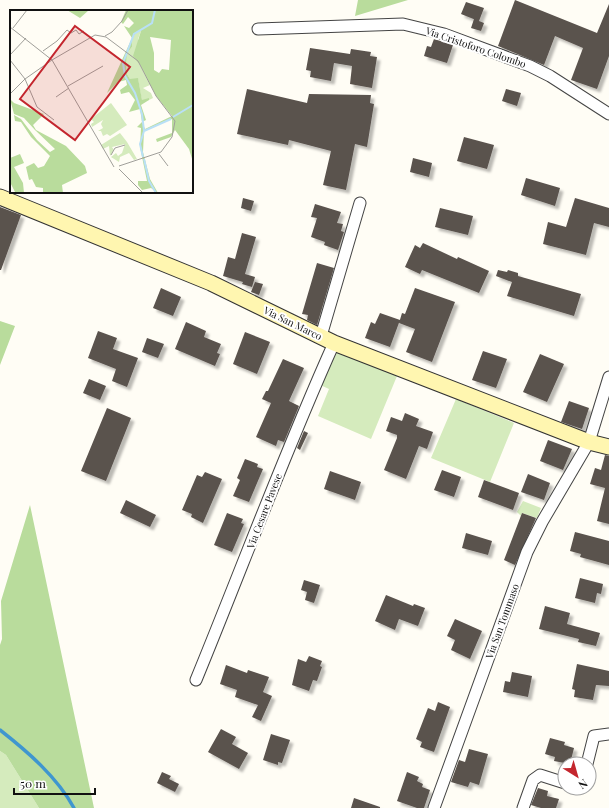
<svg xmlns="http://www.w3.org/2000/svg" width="609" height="808" viewBox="0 0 609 808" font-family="'Playfair Display',serif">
<defs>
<filter id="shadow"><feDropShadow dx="3.5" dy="3.5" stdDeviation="1" flood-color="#0004"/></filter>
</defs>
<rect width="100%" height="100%" fill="#fffdf5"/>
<path fill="#d5ebbd" d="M333,349L397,376L371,439L318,416L329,389L318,384Z
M456,399L514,423L490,482L431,458Z
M523,501L541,508L537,518L522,513L521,516L517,512Z
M0,751L6,755L39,808H0Z"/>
<path fill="#b9dc9c" d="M358,0H408L355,16Z
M0,321L15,326L0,365Z
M30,505L94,808H39L6,755L0,751V645L2,639L1,601Z"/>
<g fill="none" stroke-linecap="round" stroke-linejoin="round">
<path stroke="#3f96cf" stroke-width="3.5" d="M0,730C28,752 57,777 74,808"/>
</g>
<path fill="#5a524d" filter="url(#shadow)" d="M515,0L597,33L609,4V56L597,89L571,80L583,48L555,36L544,65L498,46Z
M466,2L484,8L479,21L484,23L481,31L471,28L474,19L476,20L461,14Z
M434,39L453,45L447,63L424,56L427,46L431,47Z
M310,48L350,54L351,49L371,52L370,56L377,57L372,88L350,84L352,66L334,63L331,81L310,77L311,71L306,70Z
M247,89L307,103L309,94L371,95L370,103L374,104L367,147L355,144L346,190L323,185L331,151L289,140L288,145L237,134Z
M506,89L521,93L517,106L502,101Z
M464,137L494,145L487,169L457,161Z
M413,158L432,163L429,177L410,172Z
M526,178L560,188L555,206L521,195Z
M243,198L254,201L251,211L241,208Z
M575,198L609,208V227L594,223L586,255L543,244L548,222L566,227Z
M315,204L341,212L337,223L343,224L341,231L344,232L338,250L324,245L325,242L311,237L317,218L311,217Z
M0,207L21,215L1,270H0Z
M440,208L473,216L468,235L435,227Z
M242,233L256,237L245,274L255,277L252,287L242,284L243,282L223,276L228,257L235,259Z
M423,243L457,259L458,257L489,271L479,293L422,270L420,274L405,267L415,245L420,248Z
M317,263L334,268L317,325L307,320L308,315L302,314Z
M498,270L507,272L508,270L518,273V276L581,294L574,316L507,296L512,282L496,276Z
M255,282L263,284L259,295L251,292Z
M161,288L181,297L173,316L153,308Z
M415,288L455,302L432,362L406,352L415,329L399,323L402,313L405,314Z
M380,313L400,320L390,347L365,338L371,322L375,324Z
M186,322L206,331L204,337L221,344L217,353L220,354L215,366L175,349Z
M98,331L117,338L113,349L138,358L127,387L112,381L116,369L88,358Z
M245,332L270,342L257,374L233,364Z
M147,338L164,344L158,358L142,352Z
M483,351L507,359L496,388L472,380Z
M540,354L564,364L547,402L523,392Z
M283,359L304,368L289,401L299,406L284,442L278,440L276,446L256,437L271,403L262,399L266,391H268Z
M89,379L106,386L100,400L83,393Z
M569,401L589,408L582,429L561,422Z
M107,408L131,418L106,481L81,471Z
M405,413L419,419L416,426L433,432L427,449L419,446L406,479L384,470L397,438V435L386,431L391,417L402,421Z
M304,431L308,433L300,450L297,448Z
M548,440L572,449L563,470L540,461Z
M605,455L609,456V524L597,521L605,488L590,484L595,468L601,470Z
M245,459L258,464L257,467L263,469L249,502L233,496L240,480L237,478Z
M442,470L461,477L454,497L434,490Z
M330,471L361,482L355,500L324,489Z
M205,472L222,479L203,523L191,517L192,514L182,510L197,475L202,477Z
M528,474L550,483L544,500L521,492Z
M484,480L519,493L513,510L478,497Z
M126,500L156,515L150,527L120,513Z
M227,513L243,519L241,523L244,524L232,552L214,545Z
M522,513L536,518L515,565L504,560Z
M575,532L609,541V565L580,557L581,554L570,551Z
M466,533L492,541L488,555L462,548Z
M580,578L603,584L601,594L597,593L595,603L575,598Z
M304,580L320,585L314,603L305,600L307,592L301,590Z
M386,595L413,606L414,604L425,608L418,626L399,619L395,630L375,621Z
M545,606L570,613L567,624L600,633L596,646L578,642L579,639L539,629Z
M455,619L482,631L470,659L451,650L455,640L447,636Z
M309,656L322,661L320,666L322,667L317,681L313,680L309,691L292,685L298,659L306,662Z
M577,664L609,671V686L596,685L593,700L574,697L575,690L572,689Z
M226,665L247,673L248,670L269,677L263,692L272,696L261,721L252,717L258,705L235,697L237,690L220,684Z
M512,672L532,676L528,697L503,692L505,681L510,682Z
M438,702L450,707L434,752L420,747L422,742L416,739L428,708L435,711Z
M221,729L236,737L232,744L248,753L239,769L208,752Z
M271,734L290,740L282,763L278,762V765L263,760Z
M550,738L565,742L564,745L574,748L570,764L554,761L555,757L545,754Z
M469,749L488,754L479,785L470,782L468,787L451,782L459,760L465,762Z
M162,772L171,776L169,779L179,784L175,792L157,783Z
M407,772L419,777L417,781L423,784L422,787L430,790L424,808H417L397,801Z
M538,788L548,791L547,796L559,799L556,808H541L531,805Z
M354,798L380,807V808H351Z"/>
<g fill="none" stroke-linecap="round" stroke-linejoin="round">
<defs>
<path id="street" d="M258,29L403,24L444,34L530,66L550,76L609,114
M321,336L360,203
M196,680C242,568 284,454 334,343
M587,764L594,736L609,734
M434,808L527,552L542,522L589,442L609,377
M523,808L533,780L540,775L565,783"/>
<path id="secondary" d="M0,197L211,283L334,343L589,442L609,447"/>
</defs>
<use href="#street" stroke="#444" stroke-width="13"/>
<use href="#secondary" stroke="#333" stroke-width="17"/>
<use href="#street" stroke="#fff" stroke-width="11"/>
<use href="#secondary" stroke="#fff6b0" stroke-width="15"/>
</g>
<g text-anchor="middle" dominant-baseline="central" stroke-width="4" stroke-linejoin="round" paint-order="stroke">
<g font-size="10" fill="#111" stroke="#fff">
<text transform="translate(476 47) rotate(19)">Via Cristoforo Colombo</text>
<text transform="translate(293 323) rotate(26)">Via San Marco</text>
<text transform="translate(264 511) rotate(-69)">Via Cesare Pavese</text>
<text transform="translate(502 621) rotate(-70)">Via San Tommaso</text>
</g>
</g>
<g transform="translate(10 10)">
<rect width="183" height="183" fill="#fffdf5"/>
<path d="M128,21H131L128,29V52L140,75L133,78L141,83L143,88L139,90L132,91L128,69H120L116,62L117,43L122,37V28ZM101,93L117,115L100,126L97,124L93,126L91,121H88L93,118L91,114L93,110L82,117L81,114L84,112L81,109ZM110,123L117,132L127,149L124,150L119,143L110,147L109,152L101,147L106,143L108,146L112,143L115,134L102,137L104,140L100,146L99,136L93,139L91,135Z" fill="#d5ebbd"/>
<path d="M57,0H79L70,8ZM116,0H183V152L179,139L165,120L161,127L147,132L146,129L162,123V109L134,121L133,142L140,169L148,183L141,178L132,180L128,175V171H137L130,137L131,118L127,117L132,112L130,99L119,102L125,90L119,82L111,84L110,80L117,75L116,70L108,72L97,83L122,28L114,16L119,18L124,13L118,7L113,14L111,12ZM128,21H131L123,46L130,55L146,86L162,106L135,119L132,112L136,110L131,95L139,90V88L132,90L128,68L120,69L116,62L117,43L122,37V28ZM140,27L161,30L159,60L152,59L149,63L144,60V43ZM0,89L4,93L34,104L23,115L26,120L56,136L75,156L77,163L52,175L53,183L33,182V178L26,177L22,169L19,170L16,157L24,153L28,158L34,156L40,146L21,127L11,112L5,111L4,105L11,109L27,130L40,142L45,139L25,120L14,108L4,104ZM10,144L14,153L4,157L13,173L14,183L5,182L0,172V148Z" fill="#b9dc9c" fill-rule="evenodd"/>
<path fill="none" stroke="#b9e0f7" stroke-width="2" d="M163,107L183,95M134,121L161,109M133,147L130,134L134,121L132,104L125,83L115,66L113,53L124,24L142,13L145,0M134,149L139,171L146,183"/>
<path fill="none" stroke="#a09f9a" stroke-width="1" d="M0,17L42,50L104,157M3,18L17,0M95,26L102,22L112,11L118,0M33,41L47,31L57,20L61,23L66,20L69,24L74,21M0,45L16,28M0,50L15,69L27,97L44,110M58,76L93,56M0,84L15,69L42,50L85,25L96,27L128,51L146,86L165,111L162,127L151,142L109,156M46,87L59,78M149,144L158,156M101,145L105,138L115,135M109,159L133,183"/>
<path fill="#c4262e" fill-opacity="0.15" stroke="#c4262e" stroke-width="2" d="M65,16L120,57L65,130L10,89Z"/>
<rect width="183" height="183" fill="none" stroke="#111" stroke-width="2"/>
</g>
<g transform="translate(577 776) rotate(143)"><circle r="19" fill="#ffffff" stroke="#a0a0a0"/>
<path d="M0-3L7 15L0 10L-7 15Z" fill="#c4262e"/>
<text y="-6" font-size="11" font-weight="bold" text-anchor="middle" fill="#111111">N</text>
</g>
<path d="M14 788v6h81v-6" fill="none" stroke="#111111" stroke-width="2"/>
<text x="20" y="788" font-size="12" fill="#111111" stroke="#ffffff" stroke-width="3" paint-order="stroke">50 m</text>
</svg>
